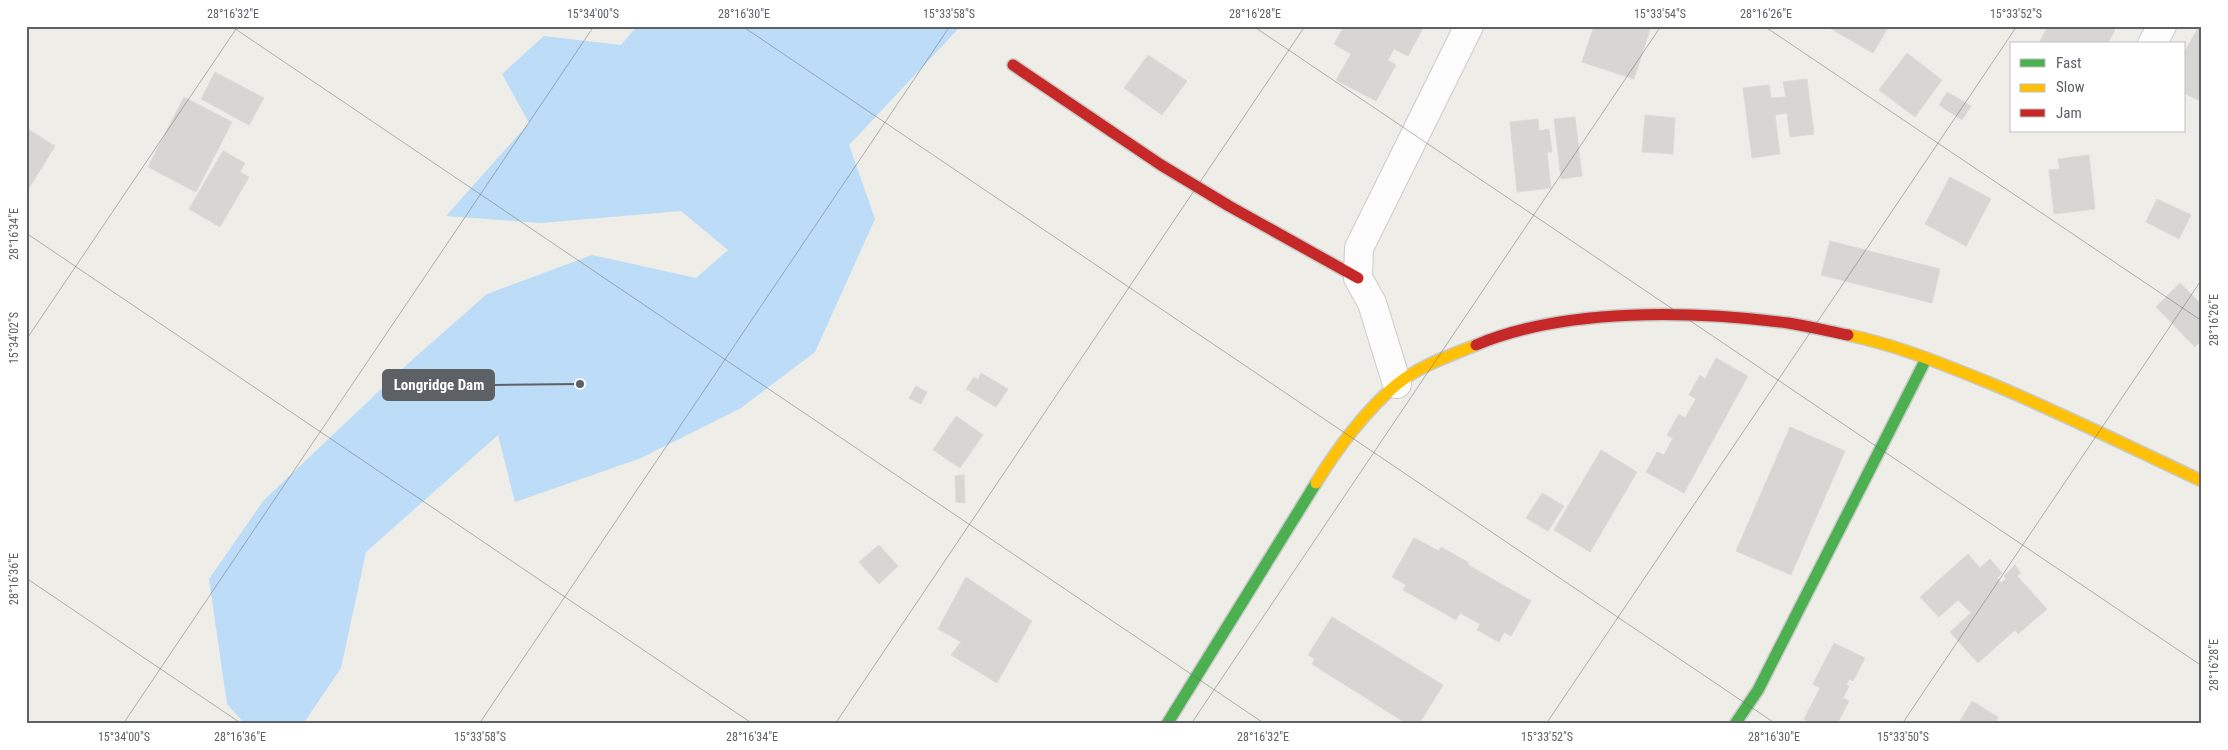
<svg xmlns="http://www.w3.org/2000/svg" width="2228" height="750" viewBox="0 0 2228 750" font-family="'Roboto Condensed',sans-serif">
<rect width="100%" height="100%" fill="#eeede8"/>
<path fill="#bcdcf7" d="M637,26H961L849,145L875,219L815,352L741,408L641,458L515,502L498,435L366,552L341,668L303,724H245L227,704L209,579L264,500L412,360L487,294L592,255L696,278L728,250L681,211L541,223L446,216L529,123L502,74L544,36L621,45Z"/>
<path fill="#d7d6d3" stroke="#dddbd7" d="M1344,26H1424L1408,56L1394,49L1388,60L1396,65L1376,101L1336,80L1351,54L1334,44Z
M1594,26H1651L1634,79L1582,62Z
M1826,26H1889L1873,53Z
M2048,26H2108L2115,30L2108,43L2110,44H2045L2040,41Z
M2199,26H2202V102L2184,93V53Z
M1907,53L1942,80L1915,117L1879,90Z
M1148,55L1187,81L1162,115L1124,88Z
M215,72L264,98L249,125L201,99Z
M1807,79L1814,134L1790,137L1787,113L1775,115L1780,154L1752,158L1743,88L1769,85L1771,98L1786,97L1783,82Z
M1947,92L1971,106L1962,120L1939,105Z
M184,97L232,122L196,192L148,167Z
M1645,115L1675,118L1673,154L1642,152Z
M1575,117L1582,176L1561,179L1554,119Z
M1538,119L1539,131L1549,129L1552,152H1547L1551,188L1517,192L1510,122Z
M26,128L55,146L26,193Z
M223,151L245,163L240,172L249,177L220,227L189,209Z
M2089,155L2095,209L2054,214L2049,170L2060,169L2058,159Z
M1950,177L1991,199L1966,246L1925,224Z
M2157,199L2191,215L2179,239L2146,222Z
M1830,241L1940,269L1932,303L1821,275Z
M2180,283L2202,305V340L2195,347L2156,307Z
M1716,358L1748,376L1684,493L1646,472L1657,452L1664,455L1673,438L1667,435L1679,414L1685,418L1696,399L1689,395L1700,375L1705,379Z
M981,373L1008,389L996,407L966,389L974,377L978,380Z
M916,386L927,392L921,404L909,398Z
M956,416L983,435L960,468L933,450Z
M1790,427L1845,451L1791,575L1736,551Z
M1601,450L1637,472L1590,552L1554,530Z
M964,475L965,503L956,502L955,476Z
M1542,493L1564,506L1548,531L1526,518Z
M1414,538L1439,551L1441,547L1469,563L1468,565L1531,601L1511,636L1504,632L1499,642L1477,630L1480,624L1460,613L1456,620L1403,590L1406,585L1392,577Z
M879,545L898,566L879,584L859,562Z
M1968,554L1980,568L1990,559L2002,573L1997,578L2001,583L2006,579L2004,576L2015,565L2021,573L2017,576L2047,609L2018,634L2015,630L1978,663L1950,632L1971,613L1958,600L1939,617L1920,597Z
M966,577L1032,621L997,683L951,655L961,642L938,629Z
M1332,617L1443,685L1419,724H1407L1312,664L1315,659L1308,655Z
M1834,643L1865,658L1853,681L1849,679L1846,685L1849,686L1843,698L1849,701L1837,724H1813L1804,719L1820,688L1813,684Z
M1972,701L1998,717L1995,724H1958Z"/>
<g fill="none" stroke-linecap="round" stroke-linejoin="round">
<defs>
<path id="street" d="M2152,44L2162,26
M1397,384L1372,303L1358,278L1359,248L1469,26"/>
<path id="fast" d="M1167,724L1316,483
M1735,724L1758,690L1926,359"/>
<path id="slow" d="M1848,335C1897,345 1945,365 1992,384C2063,414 2132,448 2202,481
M1316,483C1336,450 1366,410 1396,385C1419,366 1449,356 1476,345"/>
<path id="jam" d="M1013,65L1161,165L1229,206L1358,278
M1476,345C1566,307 1693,311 1788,323C1808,326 1828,331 1848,335"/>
</defs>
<use href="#street" stroke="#cacbca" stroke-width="30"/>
<use href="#fast" stroke="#c9cac8" stroke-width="14"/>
<use href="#slow" stroke="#c9cac8" stroke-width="14"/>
<use href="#jam" stroke="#c9cac8" stroke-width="14"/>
<use href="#street" stroke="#fcfcfc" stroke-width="28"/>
<use href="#fast" stroke="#4caf50" stroke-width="11"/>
<use href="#slow" stroke="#ffc107" stroke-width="11"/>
<use href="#jam" stroke="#c62828" stroke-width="11"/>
</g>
<path fill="none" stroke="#5d6166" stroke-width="1" stroke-opacity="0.45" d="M231,26L1265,724M742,26L1776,724M1253,26L2202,666M1764,26L2202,321M26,233L753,724M26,340L238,26M26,578L242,724M123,724L594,26M479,724L950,26M835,724L1305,26M1191,724L1661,26M1546,724L2017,26M1902,724L2202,279"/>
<path fill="none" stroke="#5d6166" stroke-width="2" d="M580 384L494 385"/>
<circle fill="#5d6166" stroke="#fff" stroke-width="2" cx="580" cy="384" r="5"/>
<rect fill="#5d6166" stroke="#5d6166" stroke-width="2" x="383" y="370" width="111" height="30" rx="5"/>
<g font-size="15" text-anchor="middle" font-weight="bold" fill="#fff">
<text x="439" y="390">Longridge Dam</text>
</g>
<rect width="2228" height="750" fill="none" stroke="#ffffff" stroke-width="55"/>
<rect x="2010" y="42" width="175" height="90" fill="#ffffff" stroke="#bec0c2"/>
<rect x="2020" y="59" width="25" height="8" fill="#4caf50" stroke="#bec0c2"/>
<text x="2056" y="68" font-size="15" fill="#5d6166">Fast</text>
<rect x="2020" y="84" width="25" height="8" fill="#ffc107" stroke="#bec0c2"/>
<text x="2056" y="92" font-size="15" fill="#5d6166">Slow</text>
<rect x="2020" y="109" width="25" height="8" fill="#c62828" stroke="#bec0c2"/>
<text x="2056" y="118" font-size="15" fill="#5d6166">Jam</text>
<rect x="28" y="28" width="2172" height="694" fill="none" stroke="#5d6166" stroke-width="2"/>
<g font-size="12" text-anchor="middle" fill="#5d6166">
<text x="233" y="18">28°16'32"E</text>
<text x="593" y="18">15°34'00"S</text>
<text x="744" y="18">28°16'30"E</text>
<text x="949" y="18">15°33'58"S</text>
<text x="1255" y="18">28°16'28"E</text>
<text x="1660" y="18">15°33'54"S</text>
<text x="1766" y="18">28°16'26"E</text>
<text x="2016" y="18">15°33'52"S</text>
<text transform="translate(14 234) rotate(-90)" y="4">28°16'34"E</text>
<text transform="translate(2214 320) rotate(-90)" y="4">28°16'26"E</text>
<text transform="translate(14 338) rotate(-90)" y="4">15°34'02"S</text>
<text transform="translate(14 579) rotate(-90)" y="4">28°16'36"E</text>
<text transform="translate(2214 665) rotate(-90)" y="4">28°16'28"E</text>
<text x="124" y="741">15°34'00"S</text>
<text x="240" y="741">28°16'36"E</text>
<text x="480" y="741">15°33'58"S</text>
<text x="752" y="741">28°16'34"E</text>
<text x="1263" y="741">28°16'32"E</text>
<text x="1547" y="741">15°33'52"S</text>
<text x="1774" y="741">28°16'30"E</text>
<text x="1903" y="741">15°33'50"S</text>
</g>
</svg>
